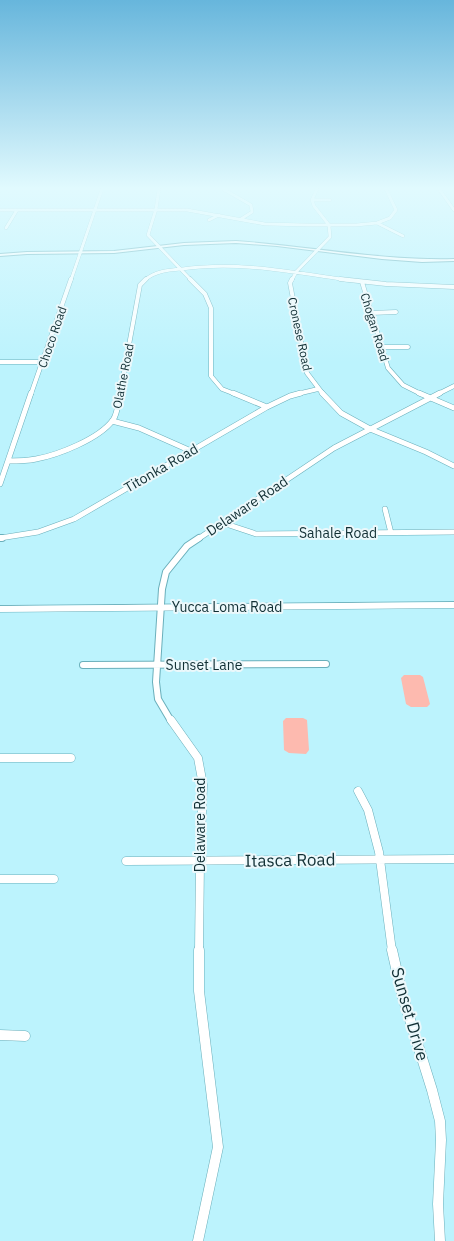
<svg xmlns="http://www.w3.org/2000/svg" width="454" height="1241" viewBox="0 0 454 1241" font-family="'IBM Plex Sans',sans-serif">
<rect width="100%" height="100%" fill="#bcf3fd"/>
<path fill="#fdbaaf" d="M404,675H420L423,677L430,704L427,707H411L406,704L401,678Z
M286,718H303L307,720L309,750L306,754L289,753L284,750L283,721Z"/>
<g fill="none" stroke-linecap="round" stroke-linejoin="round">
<defs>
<path id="minor-far5" d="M159,189L156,209L148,235L191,280
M223,189L251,205L252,212L241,219
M439,189L454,210
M312,200H330
M0,210H187L265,224L309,225H356L377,223L390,218L396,210L386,189
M209,220L219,215
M377,223L403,236
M6,228L17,210
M71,280L102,189
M145,280C155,271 169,270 182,269C238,261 292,272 347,280
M292,280L296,272L330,237L329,225L314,206L312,200L317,189"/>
<path id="minor-far4" d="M190,279L205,294L211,308V376L222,389L235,394
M292,279L290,283L307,373L323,394
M340,279L386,284L454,287
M362,282L388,368L403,385L421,394
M371,313L396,312
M382,347H408
M0,362H43
M31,394L71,279
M120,394L140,285L146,279
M297,394L318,389
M438,394L454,386"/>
<path id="minor-far3" d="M233,393L267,407
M322,393L341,413L370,429L426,452L454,466
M419,393L454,408
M112,421L139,428L191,451
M8,461C17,461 27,461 36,459C58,455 99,439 113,420C118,413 118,402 120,393
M0,484L31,393
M385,509L391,533
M223,523L256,534L454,532
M0,538L38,532L74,519L267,407L290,396L301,393
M198,539L334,448L440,393"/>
<path id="minor-far2" d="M0,538H2
M83,665L326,664
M171,721L158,699L156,682L162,589L166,572L187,546L199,538"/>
<path id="minor-far1" d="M171,720L198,758L203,785L200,861L199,951
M0,758H71
M358,791L368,810L379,852L392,951
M126,861L454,859
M0,879H54"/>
<path id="minor" d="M392,950L402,994L432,1090L440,1121L441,1140L438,1204L440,1241
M0,1035L25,1036
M198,1241L218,1147L199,991V950"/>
<path id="tertiary" d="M236,241C309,246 381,261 454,259V261L422,262L382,259L277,246L236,243L184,245L114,253L27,254L0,256V254L27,252L114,251L184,243Z"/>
<path id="secondary" d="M454,602V608L0,612V606Z"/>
</defs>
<use href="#minor-far5" stroke="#6aafbb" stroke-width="3.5"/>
<use href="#minor-far4" stroke="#6aafbb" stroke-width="5"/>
<use href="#minor-far3" stroke="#6aafbb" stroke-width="6"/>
<use href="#minor-far2" stroke="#6aafbb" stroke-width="8"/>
<use href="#minor-far1" stroke="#6aafbb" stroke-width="9"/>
<use href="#minor" stroke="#6aafbb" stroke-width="11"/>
<use href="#tertiary" stroke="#6aafbb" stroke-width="2"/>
<use href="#secondary" stroke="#6aafbb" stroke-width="1"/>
<use href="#minor-far5" stroke="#fff" stroke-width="3"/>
<use href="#minor-far4" stroke="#fff" stroke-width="4"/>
<use href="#minor-far3" stroke="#fff" stroke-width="5"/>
<use href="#minor-far2" stroke="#fff" stroke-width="6"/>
<use href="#minor-far1" stroke="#fff" stroke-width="8"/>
<use href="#minor" stroke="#fff" stroke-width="10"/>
<use href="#tertiary" fill="#fff" fill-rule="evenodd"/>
<use href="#secondary" fill="#fff" fill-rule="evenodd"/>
</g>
<linearGradient id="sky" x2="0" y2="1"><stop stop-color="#67b6dc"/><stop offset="0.52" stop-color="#e1fafe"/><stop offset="1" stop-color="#e1fafe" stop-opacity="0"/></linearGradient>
<rect width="454" height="362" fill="url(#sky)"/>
<g text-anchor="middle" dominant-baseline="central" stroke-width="4" stroke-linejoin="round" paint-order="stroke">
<g font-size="12" fill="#112f34" stroke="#ebf8fb">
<text transform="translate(375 327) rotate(73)">Chogan Road</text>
<text transform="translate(300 334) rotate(78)">Cronese Road</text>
<text transform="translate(52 337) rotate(-71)">Choco Road</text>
<text transform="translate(123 376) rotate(-79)">Olathe Road</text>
</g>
<g font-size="14" fill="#112f34" stroke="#ebf8fb">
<text transform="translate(161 468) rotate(-30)">Titonka Road</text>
<text transform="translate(247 506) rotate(-34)">Delaware Road</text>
<text x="338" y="533">Sahale Road</text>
<text x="227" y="607">Yucca Loma Road</text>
<text x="204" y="665">Sunset Lane</text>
<text transform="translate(200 825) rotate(-90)">Delaware Road</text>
</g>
<g font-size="17" fill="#112f34" stroke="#ebf8fb">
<text transform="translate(290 860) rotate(-1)">Itasca Road</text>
<text transform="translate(410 1014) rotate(74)">Sunset Drive</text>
</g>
</g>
</svg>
